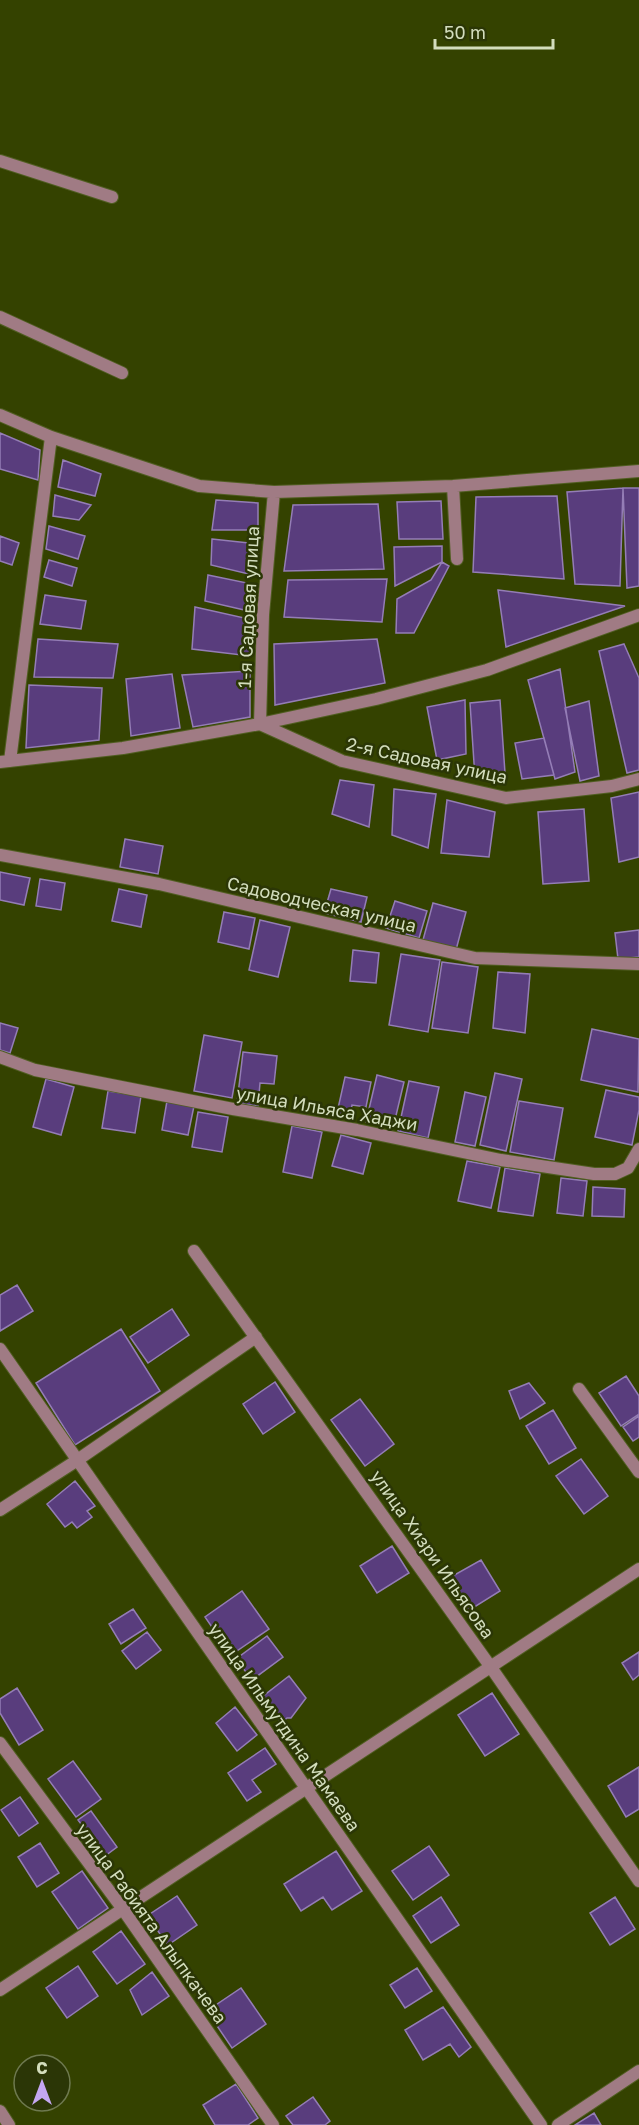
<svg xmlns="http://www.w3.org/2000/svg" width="639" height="2125" viewBox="0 0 639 2125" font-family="'Golos Text',sans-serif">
<rect width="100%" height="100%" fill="#344200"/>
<path fill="#593d7d" stroke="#947db6" stroke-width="1.5" d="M0,433L40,450L38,480L0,469Z
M63,460L101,474L95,496L58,487Z
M623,488H639V586L627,588Z
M623,488L620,586L575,584L567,492Z
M55,495L91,505L79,520L53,516Z
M557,496L564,579L473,572L476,497Z
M216,500L258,503V530H212Z
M441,501L443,539H399L397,502Z
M378,504L384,569L284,571L293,505Z
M49,526L85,536L78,559L46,549Z
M0,536L19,543L12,565L0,561Z
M212,539L258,544L257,576L211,565Z
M442,546V562L395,586L394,547Z
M49,560L77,568L72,586L44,577Z
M442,562L449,566L414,633H396L397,599L431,580Z
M208,575L252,584L253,612L205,601Z
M387,579L382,622L284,617L288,580Z
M498,590L625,606L506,647Z
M45,595L86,601L81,629L40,624Z
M195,607L249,619L250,656L192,649Z
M38,639L118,644L113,678L34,677Z
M377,639L385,683L275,705L274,644Z
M624,644L639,678V770L627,773L599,651Z
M560,669L575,772L555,779L528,680Z
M250,671V717L193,727L182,675Z
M172,674L180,728L131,736L126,679Z
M29,685L102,688L99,740L26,748Z
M465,700L466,754L437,760L427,707Z
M500,700L505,773L475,778L470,703Z
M589,701L599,776L580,781L565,708Z
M544,738L554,775L522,779L515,743Z
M340,780L374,785L369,827L332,814Z
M394,789L436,794L428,848L392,835Z
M639,792V857L619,862L611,798Z
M447,800L495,812L489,857L441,853Z
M584,809L589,881L543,884L538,812Z
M125,839L163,846L158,874L120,867Z
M0,872L30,878L24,905L0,900Z
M40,879L65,883L61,910L36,906Z
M119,889L147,895L141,927L112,921Z
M331,889L367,897L361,922L324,913Z
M395,901L427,911L419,938L386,928Z
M433,903L466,912L456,950L423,940Z
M224,912L255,918L249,949L218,942Z
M260,920L290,927L278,977L249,970Z
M639,930V957L618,959L615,933Z
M353,950L379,953L376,983L350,981Z
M401,954L440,960L428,1032L389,1025Z
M442,962L478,967L468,1033L432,1028Z
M498,972L530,974L525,1033L493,1028Z
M0,1023L18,1028L10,1053L0,1050Z
M592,1029L639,1039L638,1092L581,1080Z
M204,1035L242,1042L232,1098L194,1091Z
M243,1052L277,1056L274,1084L260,1083L258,1106L237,1103Z
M495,1073L522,1079L506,1151L480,1145Z
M377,1075L404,1082L393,1128L366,1122Z
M345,1077L371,1082L366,1107L352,1105L350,1116L337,1113Z
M46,1079L74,1087L61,1135L33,1127Z
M409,1081L439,1087L428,1138L398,1131Z
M606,1090L639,1097V1110L632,1145L595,1137Z
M108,1091L141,1096L135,1133L102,1128Z
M465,1092L486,1097L475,1146L455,1142Z
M167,1101L194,1106L188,1135L162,1130Z
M519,1101L563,1108L554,1160L510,1152Z
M198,1112L228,1117L222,1152L192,1147Z
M292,1126L322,1132L312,1178L283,1172Z
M341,1135L371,1143L363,1174L332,1166Z
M467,1161L500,1167L491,1208L458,1201Z
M505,1168L540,1174L533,1216L498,1211Z
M561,1178L587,1181L583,1216L557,1213Z
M593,1187L625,1189L624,1217L592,1216Z
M17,1285L33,1311L0,1331V1295Z
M172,1309L189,1335L148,1363L130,1337Z
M121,1329L160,1391L75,1445L36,1383Z
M626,1376L639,1396V1414L621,1426L599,1393Z
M275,1382L295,1412L263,1434L243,1404Z
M529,1383L545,1403L520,1419L509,1391Z
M360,1399L394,1444L365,1466L331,1420Z
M553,1410L576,1448L549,1464L526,1426Z
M639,1416V1437L633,1441L623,1427Z
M581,1459L608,1496L584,1514L556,1476Z
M75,1481L95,1506L87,1511L92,1517L77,1528L72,1522L65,1527L47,1504Z
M392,1546L409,1573L377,1593L360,1566Z
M481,1560L500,1591L468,1611L449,1578Z
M242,1591L269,1629L231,1655L205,1617Z
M133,1609L146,1628L121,1644L109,1624Z
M147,1632L161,1650L136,1669L122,1651Z
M267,1636L283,1657L252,1680L236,1659Z
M639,1652V1675L633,1680L622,1663Z
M289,1676L306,1698L291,1718H287L281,1723L262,1697Z
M17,1688L43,1730L19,1745L0,1713V1699Z
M492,1693L519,1734L485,1756L458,1715Z
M235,1707L257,1735L237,1751L216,1723Z
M265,1748L276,1764L252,1780L261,1792L247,1801L228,1773Z
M73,1761L101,1799L76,1817L48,1779Z
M639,1767V1809L626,1817L608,1786Z
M20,1797L38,1823L19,1836L1,1810Z
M91,1811L117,1847L105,1856L78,1820Z
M40,1843L59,1873L37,1887L18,1857Z
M429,1846L449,1875L413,1900L392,1871Z
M336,1851L362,1891L332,1910L323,1897L301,1911L284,1884Z
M82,1871L108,1908L78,1929L52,1892Z
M177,1896L197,1925L168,1945L147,1916Z
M441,1897L459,1925L431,1943L413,1916Z
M615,1897L635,1929L610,1945L590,1913Z
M121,1931L145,1964L117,1984L93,1952Z
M78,1966L98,1996L67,2018L46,1988Z
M417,1968L432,1991L405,2008L390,1985Z
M152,1972L169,1996L142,2015L130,1990Z
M241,1988L266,2024L232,2048L207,2011Z
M443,2007L471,2047L459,2057L450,2044L423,2060L405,2030Z
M236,2084L258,2118L248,2125H215L203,2105Z
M313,2097L330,2121L325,2125H293L286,2116Z
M594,2113L601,2125H575Z"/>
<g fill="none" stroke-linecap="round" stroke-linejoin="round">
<defs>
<path id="minor" d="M0,161L112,197
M0,317L122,373
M0,415L51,437L199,486L274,492L453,486L639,471
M453,486L457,559
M274,492L263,615L260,724L376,699L487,670L639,615
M10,761L51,437
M0,762L123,748L260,724L342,761L506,798L612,786L639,779
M0,855L159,884L475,958L639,964
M0,1057L35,1070L233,1109L357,1130L501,1160L594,1174H615L628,1168L639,1149
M194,1251L490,1666L639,1881
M0,1349L541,2125
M579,1389L639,1472
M0,1510L76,1461L256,1337
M0,1743L122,1908L273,2125
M0,1990L639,1569
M0,2111L9,2125
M558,2125L639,2071"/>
</defs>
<use href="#minor" stroke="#515e22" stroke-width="14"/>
<use href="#minor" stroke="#a07b84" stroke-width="12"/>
</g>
<g text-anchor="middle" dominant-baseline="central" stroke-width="5" stroke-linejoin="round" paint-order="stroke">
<g font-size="18" fill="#d3ddbd" stroke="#2b3606">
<text transform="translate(248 607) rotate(-87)">1-я Садовая улица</text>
<text transform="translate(427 760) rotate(12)">2-я Садовая улица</text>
<text transform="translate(322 904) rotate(13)">Садоводческая улица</text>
<text transform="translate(327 1108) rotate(10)">улица Ильяса Хаджи</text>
<text transform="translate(433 1554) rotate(55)">улица Хизри Ильясова</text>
<text transform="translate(285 1727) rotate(55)">улица Ильмутдина Мамаева</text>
<text transform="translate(152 1923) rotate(54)">улица Рабията Алыпкачева</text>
</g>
</g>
<g transform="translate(42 2083)"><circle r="28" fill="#2b3606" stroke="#6e794f" stroke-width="1.5"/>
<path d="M0-4.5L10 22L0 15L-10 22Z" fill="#c4a7f1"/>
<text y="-9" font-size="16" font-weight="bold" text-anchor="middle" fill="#d3ddbd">С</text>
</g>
<path d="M435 39v9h118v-9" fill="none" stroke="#d3ddbd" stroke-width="3"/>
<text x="444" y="39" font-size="18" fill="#d3ddbd" stroke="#2b3606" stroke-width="4.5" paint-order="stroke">50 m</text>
</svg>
